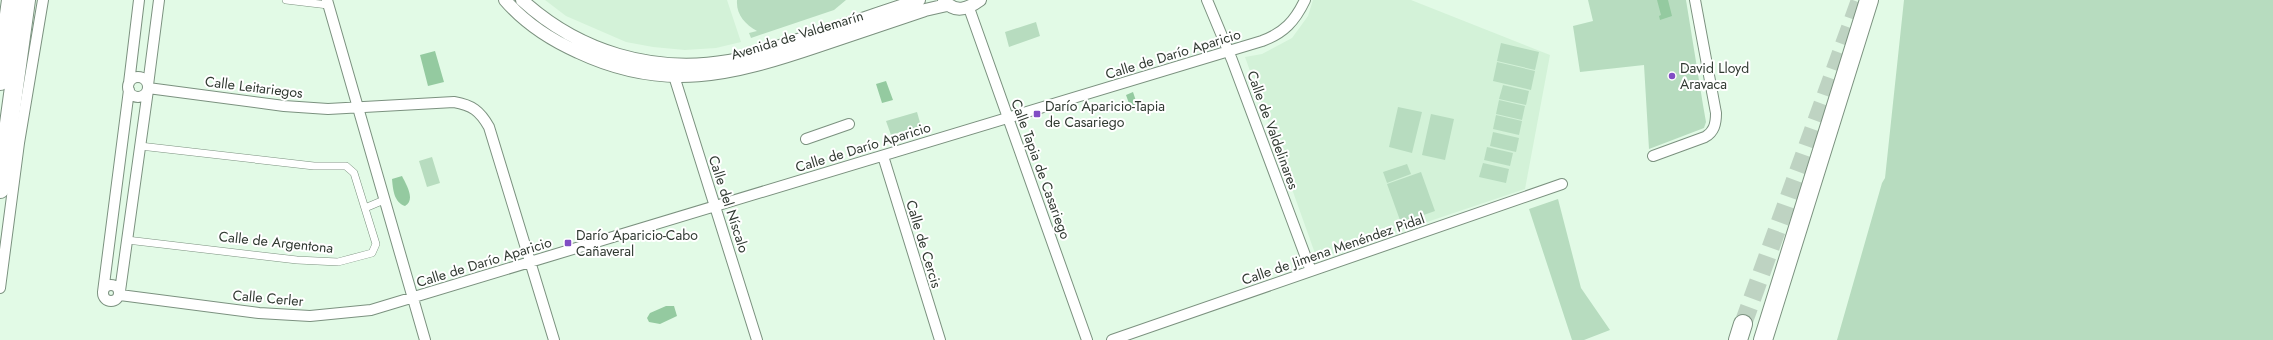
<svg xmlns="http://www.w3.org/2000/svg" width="2273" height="340" viewBox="0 0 2273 340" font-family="Jost,sans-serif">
<rect width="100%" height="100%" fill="#e2fae6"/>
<path fill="#d3f2d8" d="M545,0H727L741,42L716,48L685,50L653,47L626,42L566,16Z
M1313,0H1411L1550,55L1525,189L1317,259L1245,57L1262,54L1292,38L1308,16Z"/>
<path fill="#b7dcbf" d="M737,0H846L834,10L751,38L749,33L757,31C745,24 736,15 737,0Z
M1588,0H1686L1703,105L1706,122L1704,128L1649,149L1644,65L1580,72L1573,26L1593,21Z
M1904,0H2273V340H1837L1882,183L1885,178Z
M1036,22L1040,36L1009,47L1005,32Z
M1501,43L1539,52L1535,70L1497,61Z
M1497,62L1535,71L1531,90L1493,81Z
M1503,85L1529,91L1526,105L1499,99Z
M1499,100L1525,106L1522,120L1496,114Z
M1398,107L1422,112L1412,153L1389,147Z
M917,112L921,126L891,135L886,121Z
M1431,114L1454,119L1445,160L1422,155Z
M1496,115L1522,121L1519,135L1493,129Z
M1493,132L1519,138L1516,152L1490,146Z
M1487,147L1513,153L1510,166L1484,160Z
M432,157L440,183L427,187L419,161Z
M1483,163L1509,169L1506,183L1479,177Z
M1407,164L1411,174L1387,183L1383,172Z
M1421,172L1435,211L1401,223L1387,184Z
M1558,199L1581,288L1610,330L1584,340H1572L1529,209Z"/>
<path fill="#94caa0" d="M1657,0H1668L1672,16L1660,20L1659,16L1661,15Z
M435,51L444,82L428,86L420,55Z
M886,81L893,100L882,103L876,84Z
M1133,92L1138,107L1131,109L1126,95Z
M402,176C406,184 416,200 405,206C394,202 393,190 392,179Z
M666,306H674L677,316L660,324L649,322L647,318L650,313Z"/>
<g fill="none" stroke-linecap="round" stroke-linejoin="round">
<path stroke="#bed3c2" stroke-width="18" stroke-dasharray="18 9" stroke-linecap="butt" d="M1743,324L1860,0"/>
<defs>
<path id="pedestrian" d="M286,0L328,5
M365,208L384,200
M127,240L297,260L338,262L372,253L376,244L354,173L346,166H314L140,146"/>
<path id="minor" d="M327,0L425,340
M1207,0L1232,60L1311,271
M969,8L1087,340
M674,76L757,340
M128 87a10 10 0 1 1 20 0a10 10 0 1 1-20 0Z
M129,83L139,0
M148,85L159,0
M148,88L284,106L328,109L454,102C472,105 480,111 489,127L554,340
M806,139L849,124
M883,156L940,340
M1653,156L1705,137C1714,132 1716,124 1716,113L1695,0
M103 293a8 8 0 1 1 16 0a8 8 0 1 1-16 0Z
M0,288L19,143L43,0
M120,291L148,90
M103,292L129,90
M120,295L259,313L310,316L371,310L1262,41C1284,33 1295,21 1305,0
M1112,340L1562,184"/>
<path id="tertiary" d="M505,0C524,22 551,40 578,52C665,93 732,75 818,46C854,34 889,22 925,10L947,5
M522,0C579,52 653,74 729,61C753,57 776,47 798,40C839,27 879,13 919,0
M944,0C955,14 968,9 980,0"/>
<path id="motorway" d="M0,81L11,0
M0,189L26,0
M1738,340L1743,324
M1763,340L1869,0"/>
</defs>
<use href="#pedestrian" stroke="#7b917f" stroke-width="8"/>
<use href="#minor" stroke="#7b917f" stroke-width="12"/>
<use href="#tertiary" stroke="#7b917f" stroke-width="14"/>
<use href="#motorway" stroke="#7b917f" stroke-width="20"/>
<use href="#pedestrian" stroke="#fff" stroke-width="7"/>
<use href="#minor" stroke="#fff" stroke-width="10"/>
<use href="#tertiary" stroke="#fff" stroke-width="12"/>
<use href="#motorway" stroke="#fff" stroke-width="18"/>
</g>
<g fill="#814dc4" stroke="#fff" stroke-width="1.5">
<circle cx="1672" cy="76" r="4"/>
<rect x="1033" y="110" width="8" height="8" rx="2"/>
<rect x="564" y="239" width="8" height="8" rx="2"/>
</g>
<g text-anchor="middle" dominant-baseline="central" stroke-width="4" stroke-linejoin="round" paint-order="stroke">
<g font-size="14" fill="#303931" stroke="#fff">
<text transform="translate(797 35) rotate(-17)">Avenida de Valdemarín</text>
<text transform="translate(1173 54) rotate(-17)">Calle de Darío Aparicio</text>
<text transform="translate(254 87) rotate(7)">Calle Leitariegos</text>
<text transform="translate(1273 130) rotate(70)">Calle de Valdelinares</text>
<text transform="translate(863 147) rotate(-17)">Calle de Darío Aparicio</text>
<text transform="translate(1041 169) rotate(70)">Calle Tapia de Casariego</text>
<text transform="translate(729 204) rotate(72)">Calle del Níscalo</text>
<text transform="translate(276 242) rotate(6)">Calle de Argentona</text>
<text transform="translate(924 244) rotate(73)">Calle de Cercis</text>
<text transform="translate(1333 249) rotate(-19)">Calle de Jimena Menéndez Pidal</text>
<text transform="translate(484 262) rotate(-17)">Calle de Darío Aparicio</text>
<text transform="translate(268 298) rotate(5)">Calle Cerler</text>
</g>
<g font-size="14" fill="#303931" stroke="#fff" text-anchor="start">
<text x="1680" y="68">David Lloyd<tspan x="1680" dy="16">Aravaca</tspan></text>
<text x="1045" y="106">Darío Aparicio-Tapia<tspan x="1045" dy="16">de Casariego</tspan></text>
<text x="576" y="235">Darío Aparicio-Cabo<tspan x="576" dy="16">Cañaveral</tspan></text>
</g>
</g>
</svg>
